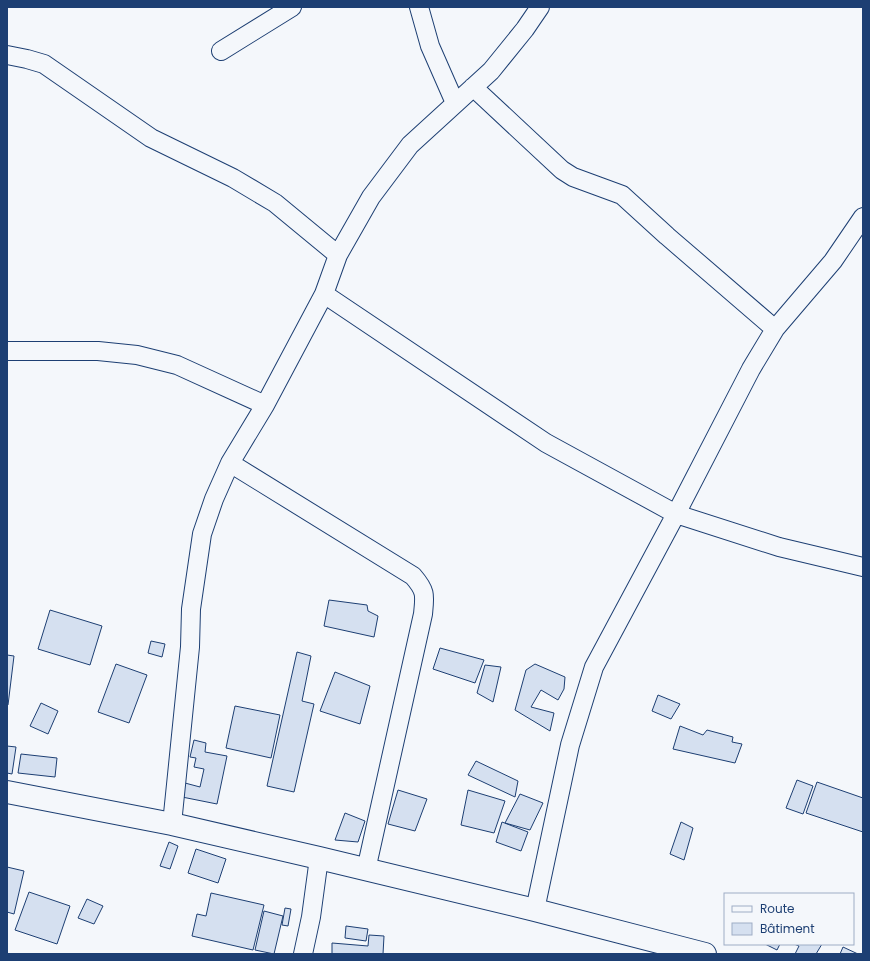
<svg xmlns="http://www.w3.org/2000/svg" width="870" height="961" viewBox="0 0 870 961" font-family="Poppins,sans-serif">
<rect width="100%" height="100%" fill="#f4f7fb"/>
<path fill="#d5e0f0" stroke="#1d3f73" d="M329,600L367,605L368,611L378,616L374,637L324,626Z
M50,610L102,626L90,665L38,649Z
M151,641L165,644L162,657L148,653Z
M440,648L484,660L475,683L433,669Z
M297,652L311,656L302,701L314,704L294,792L267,786Z
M7,655L14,656L8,705L7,704Z
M116,664L147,675L129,723L98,712Z
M535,664L565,677L564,689L558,700L541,690L531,707L554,713L550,731L515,710L526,670Z
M485,665L501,667L493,702L477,693Z
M335,672L370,686L360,724L320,711Z
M658,695L680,704L671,719L652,711Z
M41,703L58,711L48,734L30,726Z
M235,706L280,715L271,758L226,748Z
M680,726L703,735L707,730L733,737L732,742L742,744L735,763L673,749Z
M194,740L206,743L205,752L227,756L217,804L182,797L185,783L200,787L204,769L194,767L196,758L190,757Z
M7,746L16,747L12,774L7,773Z
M21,754L57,758L55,777L18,773Z
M476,761L518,781L515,797L468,775Z
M797,780L813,786L803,814L786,808Z
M817,782L863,798V832L806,813Z
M398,790L427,799L415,831L388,824Z
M468,790L505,801L494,833L461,825Z
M520,794L543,803L530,830L505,823Z
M345,813L365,821L358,842L335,840Z
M502,822L528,832L521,851L496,842Z
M681,822L693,828L684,860L670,854Z
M169,842L178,846L170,869L160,866Z
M196,849L226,859L218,883L188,873Z
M7,867L24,871L14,914L7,912Z
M29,892L70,906L57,944L15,930Z
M211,893L264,905L253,950L192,936L197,914L206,916Z
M87,899L103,906L94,924L78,918Z
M285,908L291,909L288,926L282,925Z
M264,911L283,916L274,954L255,950Z
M346,926L368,929L366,941L345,938Z
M369,935L384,936L383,954H332V943L368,946Z
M765,944H780L777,950Z
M794,944H822L816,954H795L799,946Z
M843,947L858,954H840Z"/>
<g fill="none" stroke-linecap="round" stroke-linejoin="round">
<defs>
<path id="minor" d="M419,7L430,46L455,103
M221,51L292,7
M7,55L27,59L44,64L151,138L233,178L275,203L338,255
M473,87L562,170L573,177L622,195L667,236L775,329
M324,294L546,443L676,514L779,547L863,567
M7,351H98L137,355L177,365L265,405
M230,463L413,576C426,591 425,595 423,614L366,870
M172,824L190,647L191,609L202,534L214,499L230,463L265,405L324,294L338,255L371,197L410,145L491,71L525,29L540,7
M535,910L570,745L594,667L676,514L751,369L775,329L833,261L863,217
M303,954L311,917L319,858"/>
<path id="tertiary" d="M7,792L172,824L319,858L535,910L705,954"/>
</defs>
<use href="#minor" stroke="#1d3f73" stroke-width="20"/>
<use href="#tertiary" stroke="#1d3f73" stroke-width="24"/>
<use href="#minor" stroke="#f4f7fb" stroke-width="18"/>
<use href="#tertiary" stroke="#f4f7fb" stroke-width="22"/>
</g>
<rect width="870" height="961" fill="none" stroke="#1d3f73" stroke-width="16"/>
<rect x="724" y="893" width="130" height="52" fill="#f4f7fb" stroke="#9eadc5"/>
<rect x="732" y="906" width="20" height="6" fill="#f4f7fb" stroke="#9eadc5"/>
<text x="760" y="913" font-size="12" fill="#1d3f73">Route</text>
<rect x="732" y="923" width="20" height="12" fill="#d5e0f0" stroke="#9eadc5"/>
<text x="760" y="933" font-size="12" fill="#1d3f73">Bâtiment</text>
</svg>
